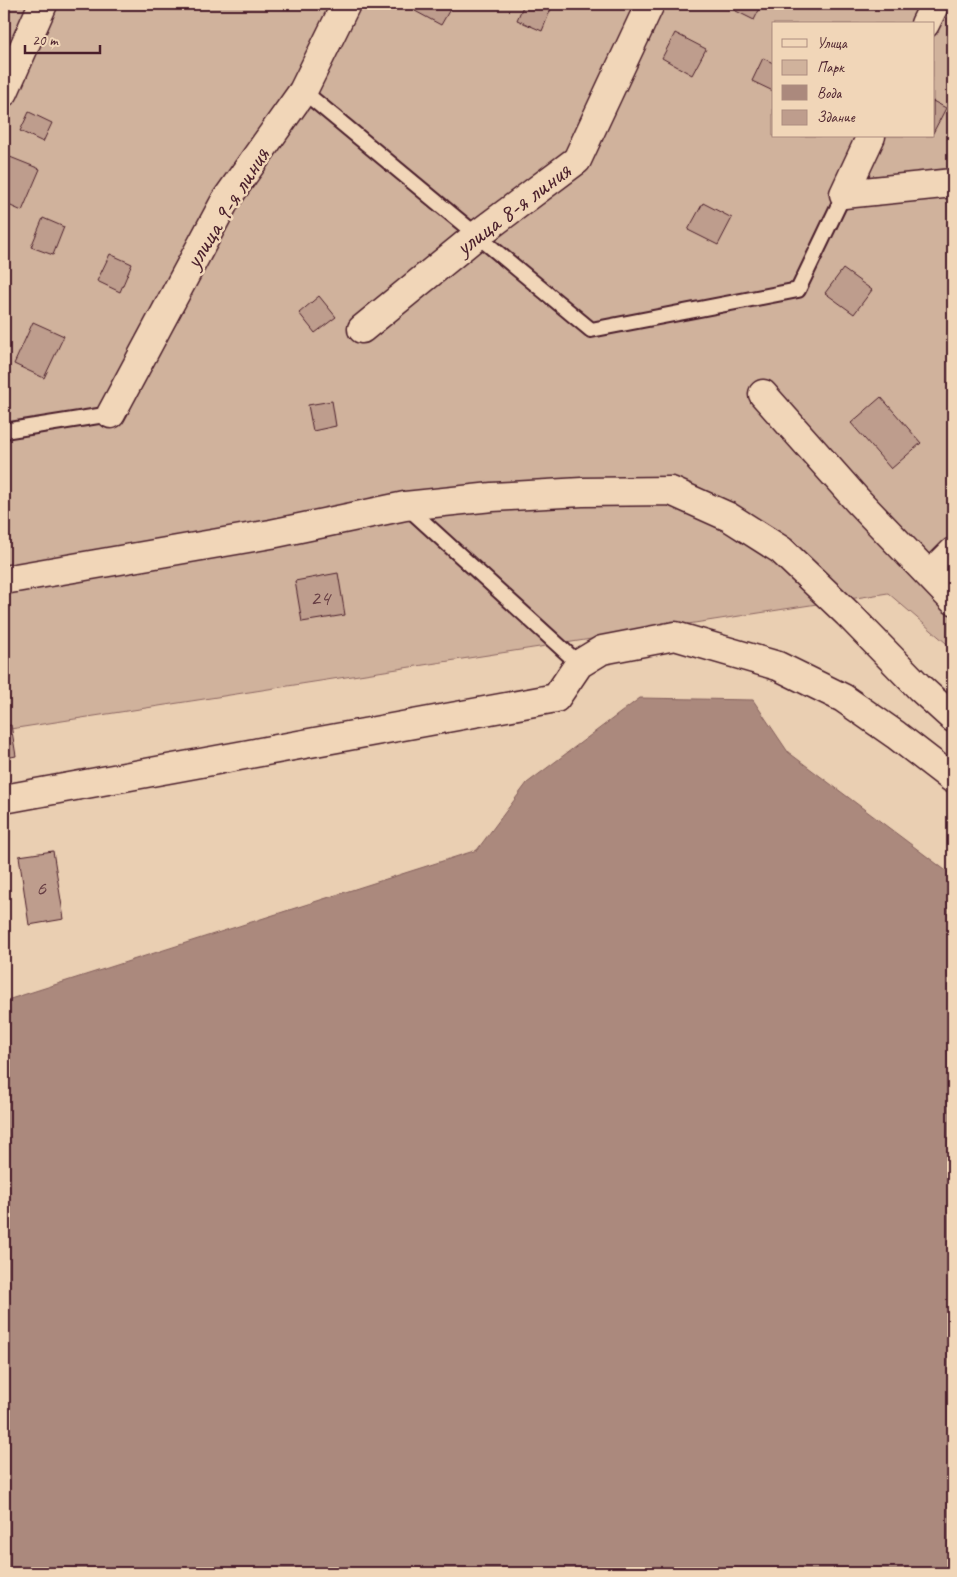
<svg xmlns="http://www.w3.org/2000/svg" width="957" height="1577" viewBox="0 0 957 1577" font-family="Caveat,sans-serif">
<rect width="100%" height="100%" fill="#eacfb2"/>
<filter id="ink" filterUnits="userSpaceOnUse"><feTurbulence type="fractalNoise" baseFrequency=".02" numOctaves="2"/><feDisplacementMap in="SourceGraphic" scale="10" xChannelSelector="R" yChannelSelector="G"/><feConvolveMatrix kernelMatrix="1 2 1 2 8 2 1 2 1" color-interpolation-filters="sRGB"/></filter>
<g filter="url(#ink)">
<path fill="#d0b29c" stroke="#8d6864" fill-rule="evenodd" d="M4,4H953V649L888,593L4,730ZM773,24H933V136H773Z"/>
<path fill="#ab897d" stroke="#845f5c" d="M640,698L753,700L788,752L953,876V1573H4V1001L477,850L527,783Z"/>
<path fill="#be9d8d" stroke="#4a1f2b" d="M419,4H453L441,25L415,11Z
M524,4H553L542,31L517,20Z
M722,4H762L754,20Z
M675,33L706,49L692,75L662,58Z
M763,58L773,63V91L752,81Z
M933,101L946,108L933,133Z
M29,112L52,123L43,142L20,131Z
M5,155L40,169L22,211L4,203V158Z
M703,203L732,218L718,245L688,230Z
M43,218L64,227L53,255L31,247Z
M110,254L132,264L120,292L97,281Z
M843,269L872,290L854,314L825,293Z
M319,296L336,317L315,333L299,313Z
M33,322L64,336L44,378L14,364Z
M881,397L921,443L891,469L851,423Z
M332,401L336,426L313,431L308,405Z
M338,573L345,615L302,622L295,581Z
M11,725L16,756L6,758L7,767H4V726Z
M53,851L64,919L29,925L19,856Z"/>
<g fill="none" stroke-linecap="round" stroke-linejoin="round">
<defs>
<path id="service" d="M303,91L591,330L798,290L844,194
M4,431L111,414
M406,506L579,664"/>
<path id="minor" d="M925,24L935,4
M4,92L43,4
M844,194L953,183
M844,194L871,136
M362,329L477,235L577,160L650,4
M763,394L857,500L953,600
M111,414L225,201L303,91L346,4
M930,575L953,552
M4,580L271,534L405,506L492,497L582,492L671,491L729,517L781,550L848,614L920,688L953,718
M4,799L556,698L579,664L602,650L675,636L778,666L843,698L896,735L953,779"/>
</defs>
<use href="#service" stroke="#4a1f2b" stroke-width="18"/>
<use href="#minor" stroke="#4a1f2b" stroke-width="31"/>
<use href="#service" stroke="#f1d6b8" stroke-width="14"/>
<use href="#minor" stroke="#f1d6b8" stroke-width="28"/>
</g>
</g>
<g text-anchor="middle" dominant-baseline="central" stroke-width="5" stroke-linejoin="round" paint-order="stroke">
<g font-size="22" fill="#673e44">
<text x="320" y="598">24</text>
<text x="41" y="888">6</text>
</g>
<g font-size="25" fill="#4a1f2b" stroke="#f1d6b8">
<text transform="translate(227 208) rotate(-58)">улица 9-я линия</text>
<text transform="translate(513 209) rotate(-37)">улица 8-я линия</text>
</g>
</g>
<rect width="957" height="1577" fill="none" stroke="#f1d6b8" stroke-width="20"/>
<rect x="10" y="10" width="937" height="1557" fill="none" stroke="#4a1f2b" stroke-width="2" filter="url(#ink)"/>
<rect x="772" y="22" width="162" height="115" fill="#f1d6b8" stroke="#ae8d80"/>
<rect x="782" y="39" width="25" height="8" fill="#f1d6b8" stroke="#ae8d80"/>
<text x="817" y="48" font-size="15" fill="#4a1f2b">Улица</text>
<rect x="782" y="60" width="25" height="15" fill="#d0b29c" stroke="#ae8d80"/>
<text x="817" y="72" font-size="15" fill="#4a1f2b">Парк</text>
<rect x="782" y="85" width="25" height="15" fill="#ab897d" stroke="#ae8d80"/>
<text x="817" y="98" font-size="15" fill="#4a1f2b">Вода</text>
<rect x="782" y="110" width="25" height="15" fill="#be9d8d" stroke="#ae8d80"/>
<text x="817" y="122" font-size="15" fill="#4a1f2b">Здание</text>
<path d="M25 45v8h75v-8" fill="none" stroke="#4a1f2b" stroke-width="2.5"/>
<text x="32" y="45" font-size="15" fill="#4a1f2b" stroke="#f1d6b8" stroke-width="4" paint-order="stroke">20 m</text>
</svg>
